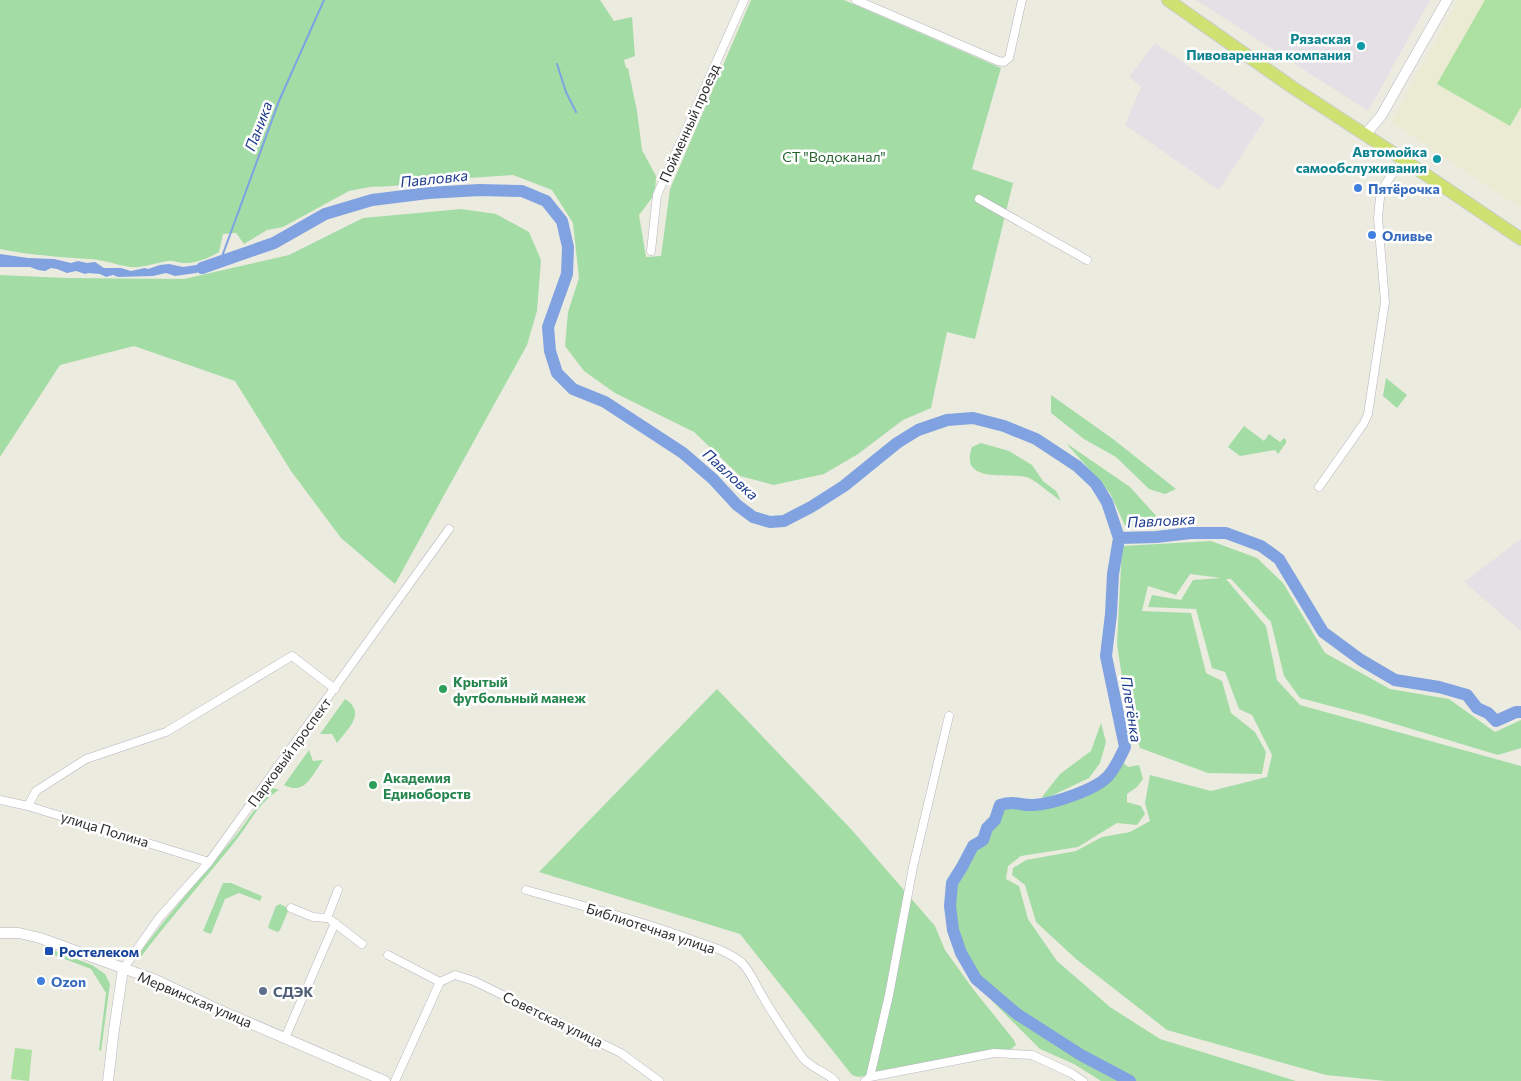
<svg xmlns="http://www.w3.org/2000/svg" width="1521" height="1081" viewBox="0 0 1521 1081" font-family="Commissioner,sans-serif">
<rect width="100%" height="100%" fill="#ecebe0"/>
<path fill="#e4e0e6" d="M1196,0H1430L1368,111Z
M1155,43L1265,119L1219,190L1125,125L1141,87L1129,77Z
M1521,539V631L1464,582Z"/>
<path fill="#eaebd2" d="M1458,0H1521V206L1519,207L1391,122Z"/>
<path fill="#a4dca6" d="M0,0H600L614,21L632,17L635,56L624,60L626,68H628L637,111L642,150L656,176L655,194L639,215L646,257L661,256L670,189L751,0H844L1001,68L972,169L1013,183L975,339L947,332L931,408L903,420L858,454L824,474L774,485L740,476L694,432L615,393L584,371L565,346L568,312L579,278L573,223L552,190L513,175L438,180L393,186L370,187L349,191L283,227L267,230L244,244L236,233L223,234L219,252C209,258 195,264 183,263C177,263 174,260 168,261C155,263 143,268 130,267C116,265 102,259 88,259C59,257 29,255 0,249Z
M461,209L496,214L529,232L541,260L537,311L527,345L395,584L341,538L291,471L235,381L134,346L60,365L0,457V275L66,278L184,279L289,255L363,218Z
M1386,378L1407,395L1397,408L1383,396Z
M1051,395L1113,439L1176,489L1165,494L1149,489L1116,457L1084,439L1051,413Z
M1244,426L1264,441L1269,434L1280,442L1284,438L1286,440V443L1278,454L1275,450L1240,456L1228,447Z
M981,443L1009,451L1032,465L1043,481L1056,491L1061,501C1052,495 1039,483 1029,478C1012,471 958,486 972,447Z
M1066,443L1130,487L1159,519L1145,526L1126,528L1110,493Z
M1211,541L1257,558L1283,583L1325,653L1390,689L1449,699L1495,732L1521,720V748L1498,755L1365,715L1300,698L1284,676L1271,622L1231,579H1226L1266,626L1277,680L1300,705L1521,766V1081H1386L1326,1075L1167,1030L1076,959L1036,922L1025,885L1012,875L1013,868L1026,860L1076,851L1102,837L1130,832L1150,821L1145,803L1150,775L1211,791L1267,777L1272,755L1252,715L1239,709L1225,672L1212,668L1196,609L1148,607L1152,595L1181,600L1193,580L1221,578L1190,574L1176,595L1148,586L1142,611L1191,613L1206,673L1222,681L1231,713L1255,732L1266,752L1262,774L1208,773L1140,748L1125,697L1117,644L1122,546Z
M717,689L851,829L935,926L945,950L973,989L1014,1040L1016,1045L1011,1049L858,1077L852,1075L740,934L539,872Z
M345,699C367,713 348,728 337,743L332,734H320Z
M1101,723L1106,742L1100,763L1089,778L1047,798L1042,797L1060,774L1091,751Z
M309,750L313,761L323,760C312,775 305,796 284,785Z
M1119,759L1128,767L1139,765L1143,779L1137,787L1127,794V802L1141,806L1145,814L1137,825L1117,823L1078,847L1021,856L1008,866L1006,879L1019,886L1028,919L1057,961L1110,1007L1160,1039L1296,1081H1101L1074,1064L1040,1049L992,1001L988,989L976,979L961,953L953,930L950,906L952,883L962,867L973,846L983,840L987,828L995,820L1000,805C1016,800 1020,806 1034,805C1052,804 1096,789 1109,776C1113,771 1116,764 1119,759Z
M273,788L279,790C260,801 250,822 237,839C205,879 171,917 140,958L137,956L165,920L237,834L268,791Z
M223,883H231L262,896L260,901L239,893L225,899L211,934L203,931Z
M280,904L286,907L288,911L280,930L278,932L270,929L268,927L276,906Z
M50,949L92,965L105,974L110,984L101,1051L99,1050L106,993L91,969L49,953Z"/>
<path fill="#ade1a1" d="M1485,0H1521V107L1510,126L1437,84Z
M15,1048L32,1050L29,1081L11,1079Z"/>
<path fill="#80a2e1" d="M0,254L28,258L54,259L71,263L78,261L87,263L95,262L104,268H121L131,271L145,268L148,269L160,265L169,264L183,267L196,265L219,257L217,266H215L208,272L201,271L196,273L175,276L166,273L153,276L118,277L113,275L106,277L100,274L88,273L85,274L76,271L67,273L57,269L51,268L45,271L38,270L30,267H0Z"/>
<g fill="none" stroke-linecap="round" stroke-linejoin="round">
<path stroke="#80a2e1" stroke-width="2" d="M557,64L566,92L576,112
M220,262L279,101L324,0"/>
<path stroke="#80a2e1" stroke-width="12" d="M202,268L274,243L325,214L372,200L428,193L479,190L522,191L546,201L562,221L568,247L567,274L548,327L550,351L557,373L573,389L605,402L683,453L713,479L737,505L753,517L770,522L784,521L811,507L844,486L897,443L918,430L947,420L973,418L1004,426L1036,439L1077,466L1096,484L1107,502L1119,538L1113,574L1111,614L1106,656L1125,747C1120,757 1116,767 1109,775C1098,789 1053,804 1034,805C1020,806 1016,800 1000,805L995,820L987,828L983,840L973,846L962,867L952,883L950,906L953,930L961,953L976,979L1017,1014L1081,1055L1130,1081
M1119,538L1156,537L1191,533H1226L1261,546L1279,559L1323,632L1361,660L1395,680L1439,687L1467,695L1477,708L1488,713L1496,721L1516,712H1521"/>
<defs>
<path id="minor" d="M856,0L998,61L1004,62L1009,58L1022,0
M979,199L1087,260
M651,251L657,195L744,0
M1319,487L1364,423L1368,414L1385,302L1378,218C1379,210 1379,201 1381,194C1385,181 1396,170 1404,160
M0,800L28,806L209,862
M28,806L36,791L86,759L166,732L292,656L335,689
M526,890C583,906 642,921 698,942C713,947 730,952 742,963C750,971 755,983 760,992C773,1014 787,1036 802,1057C810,1068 825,1071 835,1081
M291,908L313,917L327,918L338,890
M332,921L362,944
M388,955L440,982
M123,969L159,918L209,862L449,529
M285,1038L335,923
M870,1077L889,995L913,867L949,716
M395,1081L440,982L455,975L474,981L621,1053L659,1081
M865,1081L870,1077L994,1053L1032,1055L1071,1073L1083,1081"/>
<path id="tertiary" d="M1365,135L1381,116L1447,0
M0,933H19L40,938L156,980L217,1009L385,1081
M108,1081L114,1030L123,969"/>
<path id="primary" d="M1168,0L1292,87L1404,160L1521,239"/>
</defs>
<use href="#minor" stroke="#b6b4be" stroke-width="9"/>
<use href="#tertiary" stroke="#b6b4be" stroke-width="11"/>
<use href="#primary" stroke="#ccc" stroke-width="14"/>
<use href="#minor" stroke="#fff" stroke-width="8"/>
<use href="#tertiary" stroke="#fff" stroke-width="10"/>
<use href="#primary" stroke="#cfe171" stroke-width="12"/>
</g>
<g fill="#0f9aa8" stroke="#fff" stroke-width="2">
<circle cx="1361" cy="46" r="5"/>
<circle cx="1437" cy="159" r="5"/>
</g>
<g fill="#3f7fe0" stroke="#fff" stroke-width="2">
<circle cx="1358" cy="188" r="5"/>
<circle cx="1372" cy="235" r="5"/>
<circle cx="41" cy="981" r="5"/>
</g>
<g fill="#2e9e5b" stroke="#fff" stroke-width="2">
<circle cx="443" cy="689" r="5"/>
<circle cx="373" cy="785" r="5"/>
</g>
<rect fill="#1a4fb4" stroke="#fff" stroke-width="2" x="44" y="946" width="10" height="10" rx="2.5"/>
<circle fill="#5c6f8a" stroke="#fff" stroke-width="2" cx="263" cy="991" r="5"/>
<g text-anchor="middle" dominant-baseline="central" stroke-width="5" stroke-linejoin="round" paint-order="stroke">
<g font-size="14" font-weight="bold" fill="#0d838f" stroke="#fff" text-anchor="end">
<text x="1351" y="38">Рязаская<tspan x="1351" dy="16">Пивоваренная компания</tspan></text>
<text x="1427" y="151">Автомойка<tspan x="1427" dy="16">самообслуживания</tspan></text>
</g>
<g font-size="14" fill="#2c2c2c" stroke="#fff">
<text transform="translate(689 123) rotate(-66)">Пойменный проезд</text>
<text transform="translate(289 752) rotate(-54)">Парковый проспект</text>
<text transform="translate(105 829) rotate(17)">улица Полина</text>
<text transform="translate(651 928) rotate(18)">Библиотечная улица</text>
<text transform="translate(195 999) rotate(23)">Мервинская улица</text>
<text transform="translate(553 1019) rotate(26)">Советская улица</text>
</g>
<g font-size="14" fill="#24622f" stroke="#fff">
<text x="834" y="156">СТ "Водоканал"</text>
</g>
<g font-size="14" font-weight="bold" fill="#366cbe" stroke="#fff" text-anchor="start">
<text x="1368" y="188">Пятёрочка</text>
<text x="1382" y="235">Оливье</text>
<text x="51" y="981">Ozon</text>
</g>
<g font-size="14" font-weight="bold" fill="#27864d" stroke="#fff" text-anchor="start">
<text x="453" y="681">Крытый<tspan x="453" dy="16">футбольный манеж</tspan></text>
<text x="383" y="777">Академия<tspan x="383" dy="16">Единоборств</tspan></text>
</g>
<g font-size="14" font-weight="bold" fill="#164399" stroke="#fff" text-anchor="start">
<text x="59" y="951">Ростелеком</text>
</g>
<g font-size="14" font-weight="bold" fill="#4e5e75" stroke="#fff" text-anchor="start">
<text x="273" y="991">СДЭК</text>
</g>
<g font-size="15" font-style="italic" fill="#1e3c8e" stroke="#fff">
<text transform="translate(258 126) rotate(-69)">Паника</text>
<text transform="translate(434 178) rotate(-6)">Павловка</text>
<text transform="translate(731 474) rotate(42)">Павловка</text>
<text transform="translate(1161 520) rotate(-3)">Павловка</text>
<text transform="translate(1132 709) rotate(81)">Плетёнка</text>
</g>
</g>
</svg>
